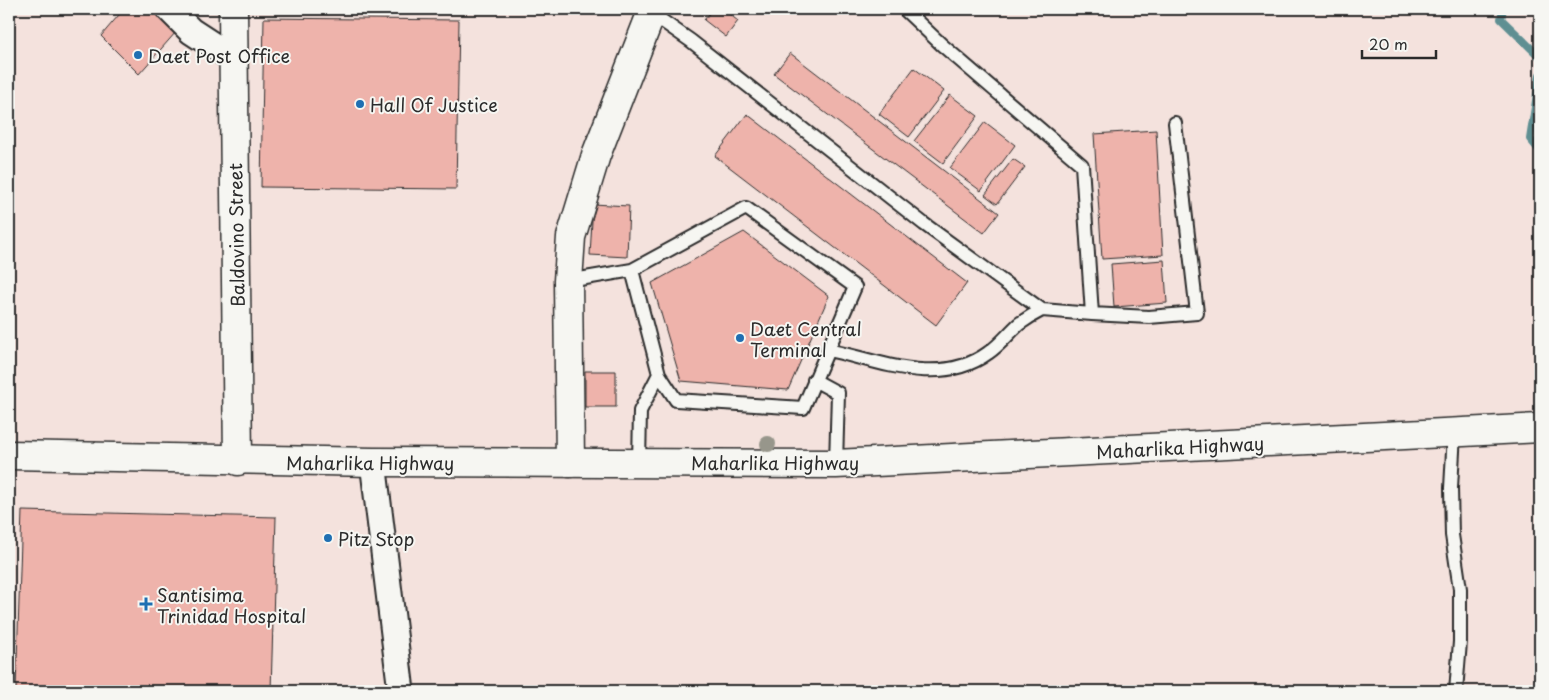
<svg xmlns="http://www.w3.org/2000/svg" width="1549" height="700" viewBox="0 0 1549 700" font-family="'Playpen Sans',sans-serif">
<rect width="100%" height="100%" fill="#f4e2dd"/>
<filter id="ink" filterUnits="userSpaceOnUse"><feTurbulence type="fractalNoise" baseFrequency=".02" numOctaves="2"/><feDisplacementMap in="SourceGraphic" scale="10" xChannelSelector="R" yChannelSelector="G"/><feConvolveMatrix kernelMatrix="1 2 1 2 8 2 1 2 1" color-interpolation-filters="sRGB"/></filter>
<g filter="url(#ink)">
<g fill="none" stroke-linecap="round" stroke-linejoin="round">
<path stroke="#5e8f92" stroke-width="8" d="M1503,9L1501,19L1540,57
M1540,75L1530,139L1540,151"/>
</g>
<path fill="#eeb3ab" stroke="#2b2b2b" d="M124,9H151L176,32L139,74L101,36Z
M713,9H723L738,21L726,37L704,20Z
M264,18L459,20L456,189L261,187Z
M790,53L999,213L984,233L774,74Z
M914,68L944,91L909,137L879,114Z
M950,95L978,116L943,163L914,141Z
M747,114L967,283L936,325L715,156Z
M985,122L1015,145L981,191L950,168Z
M1156,130L1163,255L1102,259L1094,134Z
M1013,159L1025,167L997,204L985,195Z
M593,204L629,206L627,257L590,255Z
M744,232L829,296L788,390L681,381L652,283Z
M1164,260L1167,303L1114,307L1111,264Z
M585,371H616V407H585Z
M22,511L276,517L271,691H16Z"/>
<g fill="none" stroke-linecap="round" stroke-linejoin="round">
<defs>
<path id="lane" d="M904,9L942,45L1082,165L1092,314L1042,310
M651,13L691,41L924,224L1042,310C1034,314 1026,319 1019,324C1008,334 1000,345 988,353C940,388 879,361 828,350
M568,281L632,270L746,208L855,287L803,408L676,400L659,374L632,270
M1092,314L1149,317L1197,313L1175,123
M814,380L838,393L836,464
M1454,433L1451,488L1452,535L1460,589V642L1456,691
M639,463L640,411L659,374"/>
<path id="street" d="M169,9L191,31L234,59
M373,462L401,691"/>
<path id="secondary" d="M233,9L238,461
M570,463L568,281L571,237L596,155L653,9"/>
<path id="highway" d="M9,455L373,462L836,464L1540,428"/>
</defs>
<use href="#lane" stroke="#2b2b2b" stroke-width="16"/>
<use href="#street" stroke="#2b2b2b" stroke-width="29"/>
<use href="#secondary" stroke="#2b2b2b" stroke-width="31"/>
<use href="#highway" stroke="#2b2b2b" stroke-width="31"/>
<use href="#lane" stroke="#f6f6f2" stroke-width="12"/>
<use href="#street" stroke="#f6f6f2" stroke-width="25"/>
<use href="#secondary" stroke="#f6f6f2" stroke-width="28"/>
<use href="#highway" stroke="#f6f6f2" stroke-width="28"/>
</g>
<circle fill="#97968b" cx="768" cy="444" r="8"/>
</g>
<g fill="#1f6fb2" stroke="#f6f6f2" stroke-width="2">
<circle cx="138" cy="55" r="5"/>
<circle cx="360" cy="104" r="5"/>
<circle cx="740" cy="338" r="5"/>
<circle cx="328" cy="538" r="5"/>
<path d="M143.5 596.5h5v5h5v5h-5v5h-5v-5h-5v-5h5z"/>
</g>
<g text-anchor="middle" dominant-baseline="central" stroke-width="4" stroke-linejoin="round" paint-order="stroke">
<g font-size="18" fill="#2b2b2b" stroke="#f6f6f2" text-anchor="start">
<text x="148" y="55">Daet Post Office</text>
<text x="370" y="104">Hall Of Justice</text>
<text x="750" y="328">Daet Central<tspan x="750" dy="21">Terminal</tspan></text>
<text x="338" y="538">Pitz Stop</text>
<text x="157" y="594">Santisima<tspan x="157" dy="21">Trinidad Hospital</tspan></text>
</g>
<g font-size="18" fill="#2b2b2b" stroke="#f6f6f2">
<text transform="translate(236 235) rotate(-91)">Baldovino Street</text>
<text transform="translate(1180 447) rotate(-3)">Maharlika Highway</text>
<text x="370" y="462">Maharlika Highway</text>
<text x="775" y="462">Maharlika Highway</text>
</g>
</g>
<rect width="1549" height="700" fill="none" stroke="#f6f6f2" stroke-width="30"/>
<rect x="15" y="15" width="1519" height="670" fill="none" stroke="#2b2b2b" stroke-width="2" filter="url(#ink)"/>
<path d="M1362 50v8h74v-8" fill="none" stroke="#2b2b2b" stroke-width="2.5"/>
<text x="1369" y="50" font-size="15" fill="#2b2b2b" stroke="#f6f6f2" stroke-width="4" paint-order="stroke">20 m</text>
</svg>
